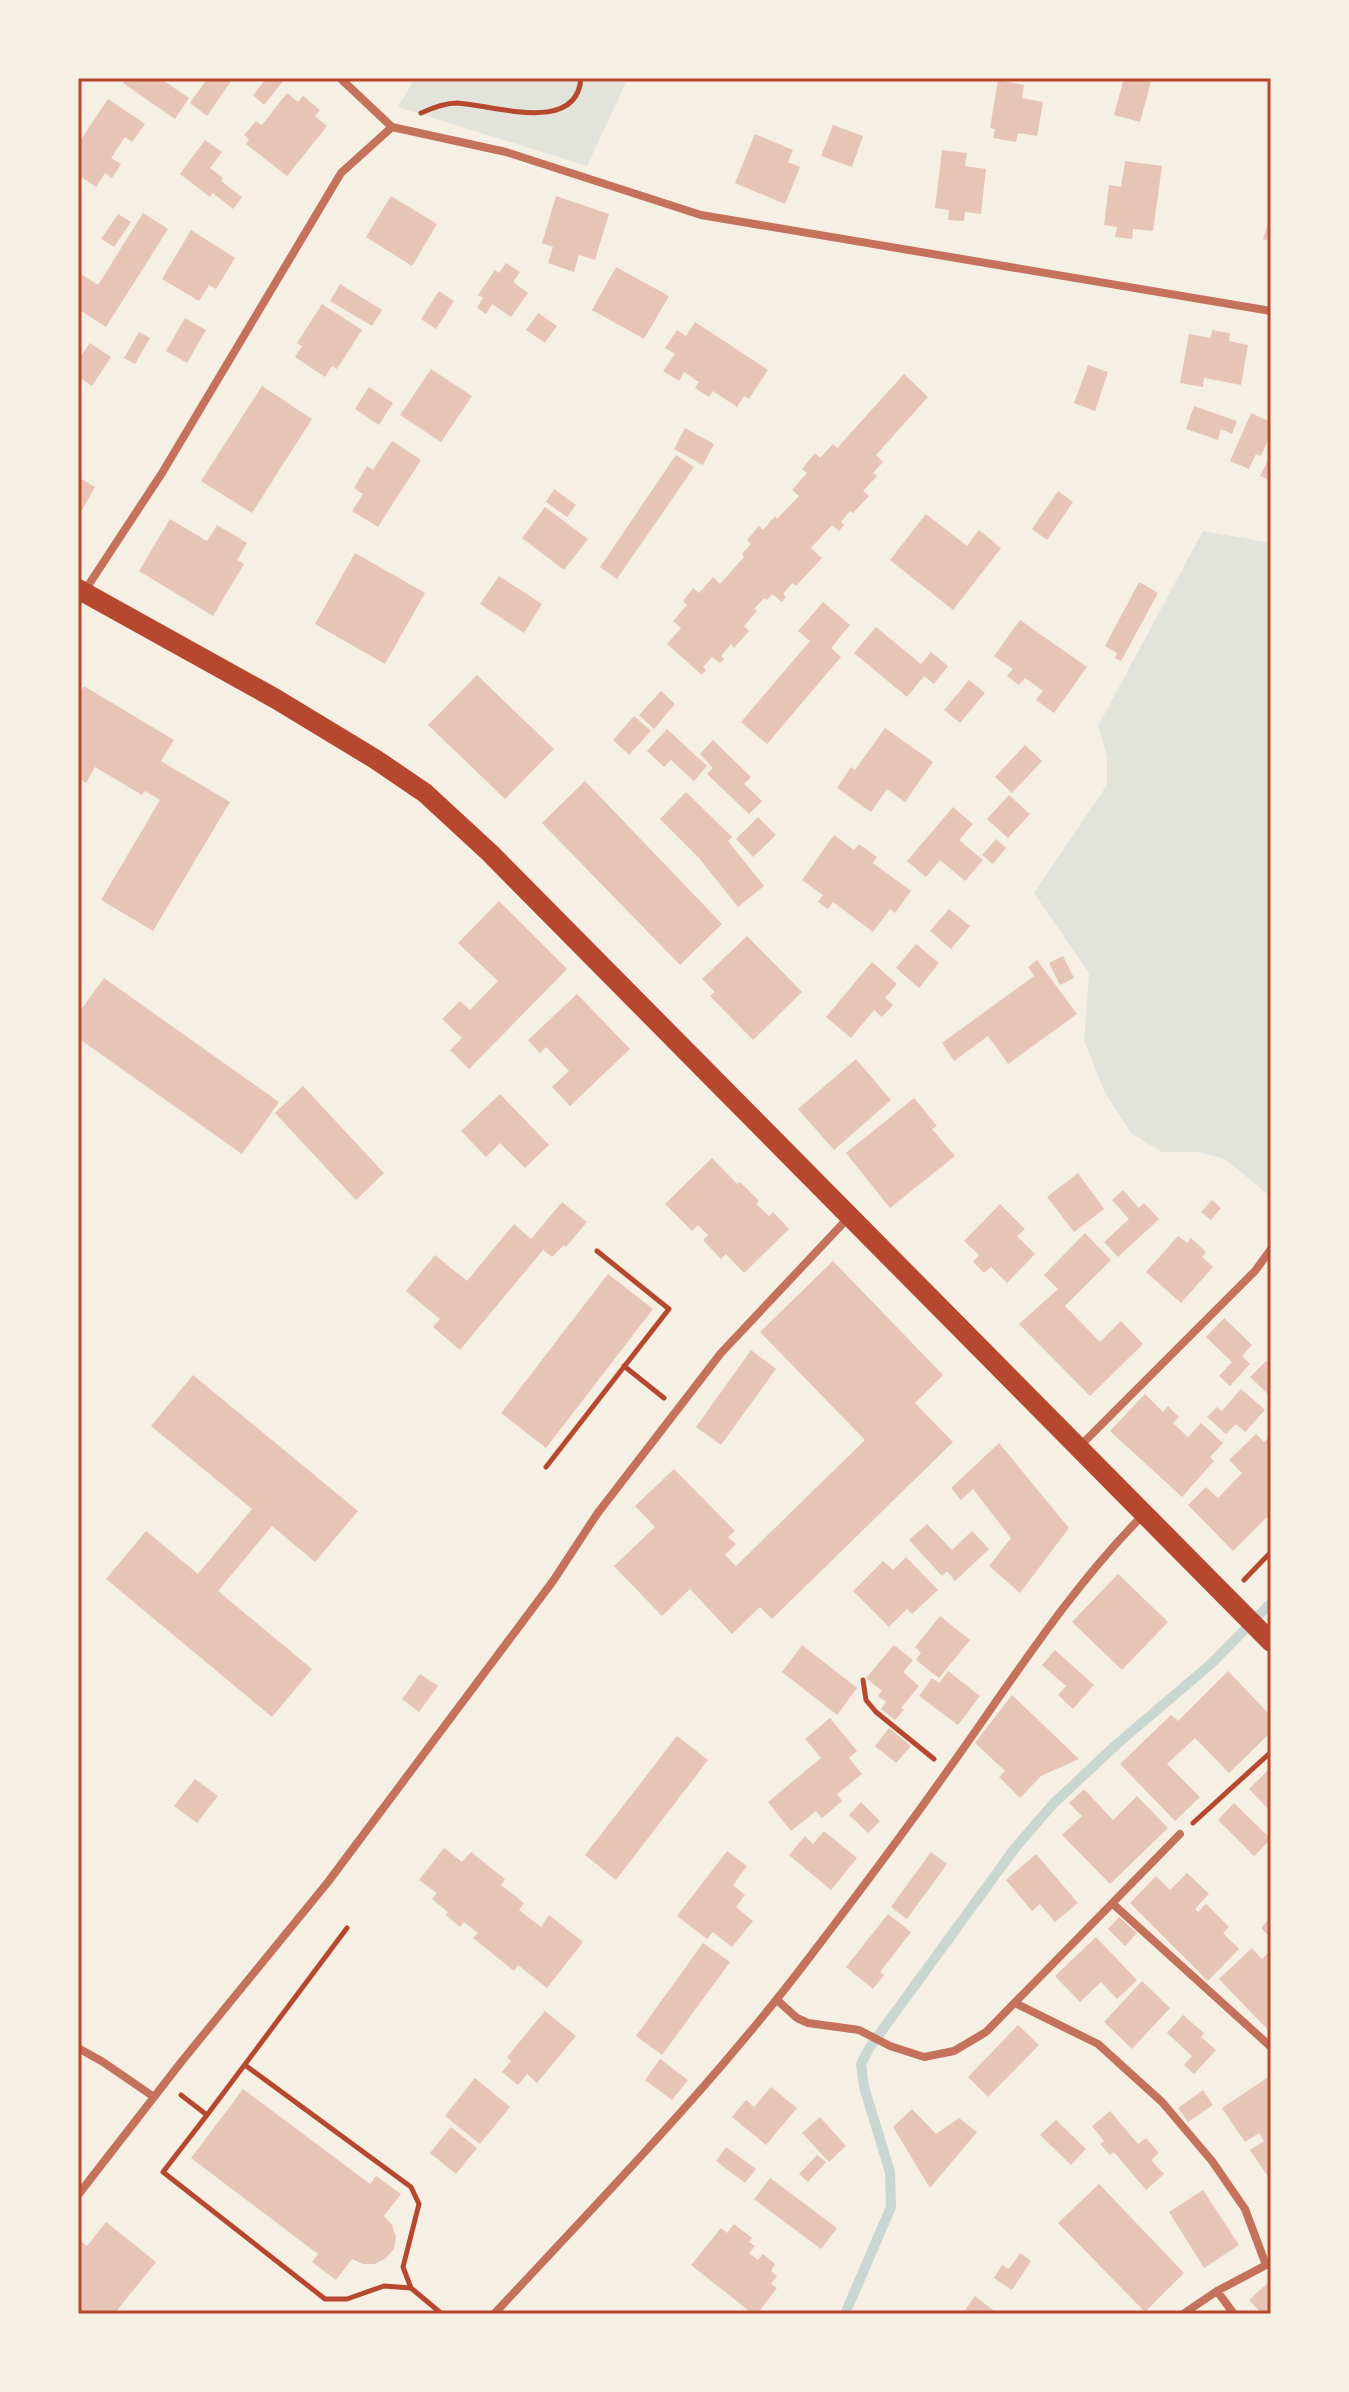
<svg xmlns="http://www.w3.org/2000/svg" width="1349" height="2392" viewBox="0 0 1349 2392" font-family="Jost,sans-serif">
<rect width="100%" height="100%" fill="#f6efe4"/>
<path fill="#e2e4dc" d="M415,78H628L587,166L398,107Z
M1203,531L1271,543V1197L1225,1159L1198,1152H1162L1132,1134L1105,1093L1084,1041L1089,973L1034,893L1107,785V757L1098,726Z"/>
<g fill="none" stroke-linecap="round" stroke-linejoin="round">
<path stroke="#c9d6d2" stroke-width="10" d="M845,2314L891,2207L890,2172L864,2087L861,2064L870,2047L1015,1848L1053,1804L1117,1744L1212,1663L1271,1603"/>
</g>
<path fill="#e6c5b7" d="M126,78H160L189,98L175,119L123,83Z
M208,78H233L207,116L190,103Z
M267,78H279L283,81L264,105L253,95Z
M1124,78H1152L1140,122L1114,115Z
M998,80L1024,85L1022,98L1043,102L1037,136L1018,133L1016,142L993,138L995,129L990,128Z
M287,93L298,102L303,96L320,110L315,116L327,126L287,176L246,144L249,139L244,135L256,121L262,125Z
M108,99L145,124L132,142L125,137L111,158L121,164L112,178L105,173L96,187L78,175V144Z
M833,125L863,136L852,167L821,156Z
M755,134L793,150L788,162L800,167L785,204L735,183Z
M205,140L222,152L210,168L223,178L221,181L242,197L233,209L213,193L210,197L180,174Z
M942,150L967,153L965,166L986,169L981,214L965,212L964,221L948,220L949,210L935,208Z
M1125,161L1162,166L1153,231L1133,229L1132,239L1115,237L1117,227L1104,225L1109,185L1121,187Z
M391,196L437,224L412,266L366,237Z
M556,196L609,214L595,260L579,255L574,272L548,263L553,247L542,243Z
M143,213L168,229L106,327L78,309V272L98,285Z
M118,214L131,222L114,247L101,239Z
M1270,216H1271V241L1263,239Z
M191,230L235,258L216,289L209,285L199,301L162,279Z
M506,263L520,272L513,282L528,293L511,317L492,304L486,314L477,308L483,298L478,295L495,270L499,273Z
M616,267L669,296L644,339L592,310Z
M340,284L382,310L372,326L330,301Z
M439,291L454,301L436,329L421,319Z
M322,304L362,330L337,369L332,366L325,377L295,357L302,346L297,343Z
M538,313L557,326L545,343L526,330Z
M185,318L206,330L187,363L166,351Z
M695,322L768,370L749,399L744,396L737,407L713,391L709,397L695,388L699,382L684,372L679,381L663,371L675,354L665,348L677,330L686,336Z
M1212,330L1230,333L1229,341L1248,345L1241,385L1204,378L1203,387L1180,383L1189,334L1211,338Z
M139,332L150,338L135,364L124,358Z
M90,343L111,357L92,386L78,376V360Z
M1088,365L1108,372L1095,411L1074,403Z
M431,369L472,396L441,442L400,415Z
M904,374L928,397L876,455L883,462L873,473L877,476L863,491L869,496L853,513L850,511L841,522L844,525L839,531L832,525L811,548L822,558L796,586L792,583L783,594L786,597L782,602L772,594L767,600L764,598L754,609L757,611L744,626L749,631L734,648L731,644L721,656L724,659L720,663L712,657L703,667L706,670L702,675L667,644L681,628L673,621L687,605L683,601L693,588L699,593L713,577L720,584L744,557L742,554L751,544L747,540L759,526L763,530L775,516L777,519L799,496L792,490L807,473L802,469L815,453L820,458L833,444L837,448Z
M262,386L312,419L252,513L201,481Z
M369,387L393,403L379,425L355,409Z
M1194,406L1237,421L1232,434L1221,429L1218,440L1186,429Z
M1251,413L1271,422V433L1261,456L1256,454L1249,469L1230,461Z
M685,428L714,444L703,465L674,449Z
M392,441L421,460L378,527L352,511L363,494L354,488L367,466L373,470Z
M1271,454V481L1260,476Z
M676,455L694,467L617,579L600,567Z
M78,477L95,487L78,517Z
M554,489L576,505L567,517L546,502Z
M1058,491L1073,502L1047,540L1032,529Z
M545,507L588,539L564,570L522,538Z
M926,514L967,546L979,530L1001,548L953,610L890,560Z
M170,519L207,541L217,525L247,543L237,560L244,564L213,616L139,571Z
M355,553L425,593L385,664L315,624Z
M499,576L542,604L524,633L480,604Z
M1139,582L1158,593L1121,661L1115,658L1117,653L1105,646Z
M823,602L850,625L831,648L841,657L767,744L741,722L810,641L798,631Z
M1020,620L1087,667L1054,713L1036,700L1043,691L1025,678L1019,685L1007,676L1013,669L994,656Z
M876,627L921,664L931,652L948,666L934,684L924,676L907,697L854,653Z
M477,675L554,749L505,799L428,725Z
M969,680L985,693L960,723L944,710Z
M84,686L174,740L161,761L230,802L153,931L101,900L160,800L145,791L142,795L95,767L86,783L78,778V695Z
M661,691L675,704L654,729L639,715Z
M634,716L651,731L629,755L613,740Z
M885,728L933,762L905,802L887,789L871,812L837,788L851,767L855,770Z
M667,729L707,766L694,781L671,760L664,767L647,751Z
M713,740L751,777L744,784L762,801L749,814L707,774L713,768L700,754Z
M1025,745L1042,761L1012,793L995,777Z
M585,781L722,924L680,965L542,823Z
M686,792L732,837L728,841L764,886L738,907L699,858L660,819Z
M1009,795L1030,814L1008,838L987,819Z
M953,807L973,824L959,840L983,860L965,881L940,860L926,877L907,861Z
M758,817L776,835L753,857L736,839Z
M834,835L854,850L859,844L877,857L873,863L911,891L895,913L890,909L873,932L833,902L828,909L818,902L823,895L802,880Z
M996,839L1006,848L993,864L982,855Z
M499,901L567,969L469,1069L450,1050L462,1038L442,1019L460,1001L470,1010L498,981L458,943Z
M949,909L970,926L951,949L930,931Z
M747,936L802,992L753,1040L710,996L715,992L702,979Z
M916,944L939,963L919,988L896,968Z
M1063,956L1074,978L1060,985L1049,963Z
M1037,960L1077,1014L1008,1064L988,1036L954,1061L942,1043L1034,976L1028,967Z
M872,962L897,984L885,998L893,1005L882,1017L874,1010L851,1038L826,1017Z
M104,978L279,1102L242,1154L78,1038V1014Z
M577,994L630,1049L570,1106L552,1087L569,1071L546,1047L540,1053L528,1040Z
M856,1059L891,1100L834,1150L798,1109Z
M303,1086L384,1173L356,1200L275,1113Z
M500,1094L549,1145L525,1168L500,1143L486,1157L461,1131Z
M914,1098L937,1126L932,1129L955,1156L890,1208L846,1153Z
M712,1158L737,1184L740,1182L759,1201L756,1204L769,1216L773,1212L789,1229L744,1273L726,1254L721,1259L703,1240L708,1235L698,1225L692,1231L665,1204Z
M1078,1173L1104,1209L1074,1232L1047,1197Z
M1123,1190L1139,1208L1144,1203L1159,1219L1118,1257L1104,1242L1129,1219L1112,1200Z
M1212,1200L1221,1208L1211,1220L1201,1212Z
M562,1202L587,1222L566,1247L564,1245L552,1257L543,1250L460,1350L433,1327L440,1319L406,1291L435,1255L467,1281L514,1224L531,1239Z
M1000,1204L1025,1229L1017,1236L1035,1254L1007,1283L991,1267L984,1273L973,1262L979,1255L964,1241Z
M1085,1233L1111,1260L1065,1306L1100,1342L1121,1321L1143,1344L1090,1396L1019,1324L1058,1289L1044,1275Z
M1178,1236L1187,1243L1191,1238L1206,1252L1202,1257L1213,1267L1181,1303L1146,1272Z
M833,1261L943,1375L915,1403L953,1442L772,1619L760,1607L732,1634L690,1589L662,1616L614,1566L655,1527L635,1506L674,1469L735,1531L728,1537L736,1544L725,1555L736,1566L865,1440L760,1332Z
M608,1274L653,1309L546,1448L501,1413Z
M1224,1318L1252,1345L1242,1356L1250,1364L1230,1386L1219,1376L1232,1362L1206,1337Z
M751,1350L776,1369L721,1445L696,1427Z
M1266,1361L1271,1366V1397L1250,1377Z
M193,1375L358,1511L315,1562L272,1526L218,1591L312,1669L272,1717L106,1579L146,1531L198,1574L252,1509L151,1426Z
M1241,1389L1265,1410L1245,1432L1236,1424L1226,1434L1207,1417L1217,1407L1222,1411Z
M1145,1394L1163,1412L1168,1406L1179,1417L1173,1423L1188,1437L1201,1423L1223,1443L1210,1457L1214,1461L1182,1497L1110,1431Z
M1256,1434L1264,1442L1271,1435V1513L1233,1551L1188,1505L1206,1487L1218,1498L1242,1473L1229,1460Z
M999,1443L1069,1528L1020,1593L989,1566L1011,1538L973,1489L961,1500L951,1488Z
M927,1524L952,1550L972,1531L989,1549L955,1581L947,1571L942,1576L909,1540Z
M906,1557L938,1590L912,1614L907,1609L889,1627L853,1591L883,1561L893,1570Z
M1118,1574L1168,1622L1122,1670L1072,1622Z
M940,1616L970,1640L939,1678L916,1660L921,1653L915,1647Z
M802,1645L857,1688L837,1715L782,1672Z
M894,1645L913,1660L903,1672L919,1686L901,1708L904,1710L895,1720L881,1709L886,1702L878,1696L882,1691L866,1678Z
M1055,1650L1094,1685L1073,1709L1058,1695L1066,1686L1042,1665Z
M948,1671L980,1696L958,1725L919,1696L932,1678L939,1683Z
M1228,1671L1271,1716V1732L1229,1773L1195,1738L1167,1764L1200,1797L1175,1821L1120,1764L1171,1715L1178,1721Z
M420,1674L438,1686L419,1712L402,1699Z
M1012,1695L1079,1759L1041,1776L1020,1798L999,1777L1005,1771L975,1743Z
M830,1718L857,1751L849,1758L862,1774L837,1794L842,1801L822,1818L816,1811L791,1831L768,1802L821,1758L805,1739Z
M889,1728L911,1746L896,1763L875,1746Z
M677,1736L708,1760L616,1880L585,1855Z
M1271,1767V1812L1249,1789Z
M195,1779L218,1796L197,1823L174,1806Z
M1084,1789L1113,1820L1137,1796L1168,1828L1110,1884L1062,1835L1082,1816L1069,1803Z
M861,1802L880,1821L868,1833L849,1815Z
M1234,1803L1271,1839L1254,1856L1218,1820Z
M824,1831L857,1858L831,1890L789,1855L805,1836L813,1844Z
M444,1848L462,1862L471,1852L505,1879L501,1885L524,1903L519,1910L541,1927L549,1915L583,1942L547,1988L518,1965L514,1971L473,1938L478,1933L464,1922L460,1927L446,1915L448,1912L432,1899L437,1893L419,1880Z
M727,1851L747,1866L733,1885L745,1895L736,1907L753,1921L732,1947L713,1932L707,1939L677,1916Z
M931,1852L947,1864L907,1919L891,1907Z
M1036,1854L1078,1903L1055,1922L1040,1904L1032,1911L1006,1880Z
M1187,1873L1209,1894L1195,1909L1198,1912L1206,1904L1229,1927L1223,1933L1239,1949L1208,1981L1130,1903L1156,1876L1170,1890Z
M888,1914L911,1932L880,1972L884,1975L873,1989L846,1967Z
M1119,1917L1137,1933L1125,1946L1108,1929Z
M1271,1917V1938L1261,1928Z
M1096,1937L1137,1980L1117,1999L1101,1982L1080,2002L1055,1976Z
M703,1943L730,1962L662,2055L636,2036Z
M1252,1948L1262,1959L1271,1950V1976L1269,1978L1271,1981V2033L1219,1979Z
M1142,1981L1170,2008L1132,2049L1104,2022Z
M545,2011L576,2036L537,2083L527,2074L518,2085L502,2072L511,2061L507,2057Z
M1183,2015L1204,2033L1201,2037L1216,2050L1194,2074L1184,2065L1192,2056L1167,2033Z
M1018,2025L1039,2045L988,2097L968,2077Z
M660,2059L688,2080L672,2100L645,2080Z
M475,2078L510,2107L480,2144L445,2116Z
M1267,2078L1271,2083V2181L1250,2150L1264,2141L1259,2133L1245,2142L1222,2108Z
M771,2087L797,2108L766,2145L732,2117L746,2100L754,2107Z
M243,2089L370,2184L376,2176L401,2194L384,2216L392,2225L396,2237L394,2249L386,2258L375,2264H363L352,2259L336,2280L312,2262L318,2254L191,2158Z
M1203,2090L1213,2105L1188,2122L1178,2108Z
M912,2109L936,2134L959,2118L977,2132L930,2188L893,2127Z
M1110,2111L1138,2144L1146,2138L1159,2153L1151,2160L1164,2174L1146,2190L1114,2152L1110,2155L1100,2144L1104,2141L1092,2126Z
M820,2117L846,2146L829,2162L802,2133Z
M1056,2120L1086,2149L1071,2165L1040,2135Z
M451,2127L477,2148L456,2174L430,2153Z
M726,2147L756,2169L745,2183L716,2161Z
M817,2155L826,2162L808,2182L799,2174Z
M770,2178L837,2228L821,2249L754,2199Z
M1099,2184L1184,2273L1145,2312L1058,2223Z
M1203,2190L1239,2245L1204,2268L1169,2212Z
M106,2222L156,2262L114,2314H83L78,2310V2239L87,2246Z
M734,2224L752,2238L749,2242L755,2246L749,2253L758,2260L763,2254L775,2264L771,2271L777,2276L771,2284L777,2288L757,2314H753L691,2265L721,2228L727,2233Z
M1020,2253L1031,2261L1012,2290L994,2278L1002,2265L1009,2269Z
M1271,2280V2314H1262L1249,2300Z
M975,2296L998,2314H962Z"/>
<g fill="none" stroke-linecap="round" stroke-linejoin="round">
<path stroke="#b5482f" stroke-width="5" d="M421,113C432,108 445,103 457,103C494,105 577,135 581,78
M624,1366L664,1398
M546,1467L669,1309L597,1251
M1244,1580L1271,1552
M863,1680L866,1700L876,1712L934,1759
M1193,1823L1271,1752
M245,2065L411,2187L419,2204L403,2267L411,2288L442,2314
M181,2095L207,2115L347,1928
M207,2115L163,2172L325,2299H347L384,2286L411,2288"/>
<path stroke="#c5725c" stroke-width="8" d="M340,78L392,127L506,152L701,215L1271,311
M78,601L162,473L341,173L392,127
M1080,1446L1255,1271L1271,1249
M1113,1904L1271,2047
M777,2000L797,2018L808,2023L859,2030L890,2046L924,2057L954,2051L986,2032L1180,1834
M1015,2003L1098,2044L1162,2102L1212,2161L1245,2209L1266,2265
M78,2048L103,2062L154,2097
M78,2195L182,2061L328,1882L553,1581L597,1514L721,1353L849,1217
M1217,2291L1234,2314
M494,2314C604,2196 718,2079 815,1950C860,1891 905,1831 948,1770C1011,1682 1067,1592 1143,1515
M1183,2314L1217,2291L1270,2263"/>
<path stroke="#b5482f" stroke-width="20" d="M78,589L276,699L375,759L425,793L490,853L1271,1642"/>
</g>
<rect width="1349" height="2392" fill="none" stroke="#f6efe4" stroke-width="160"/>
<rect x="80" y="80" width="1189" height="2232" fill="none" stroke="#b5482f" stroke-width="3"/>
</svg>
